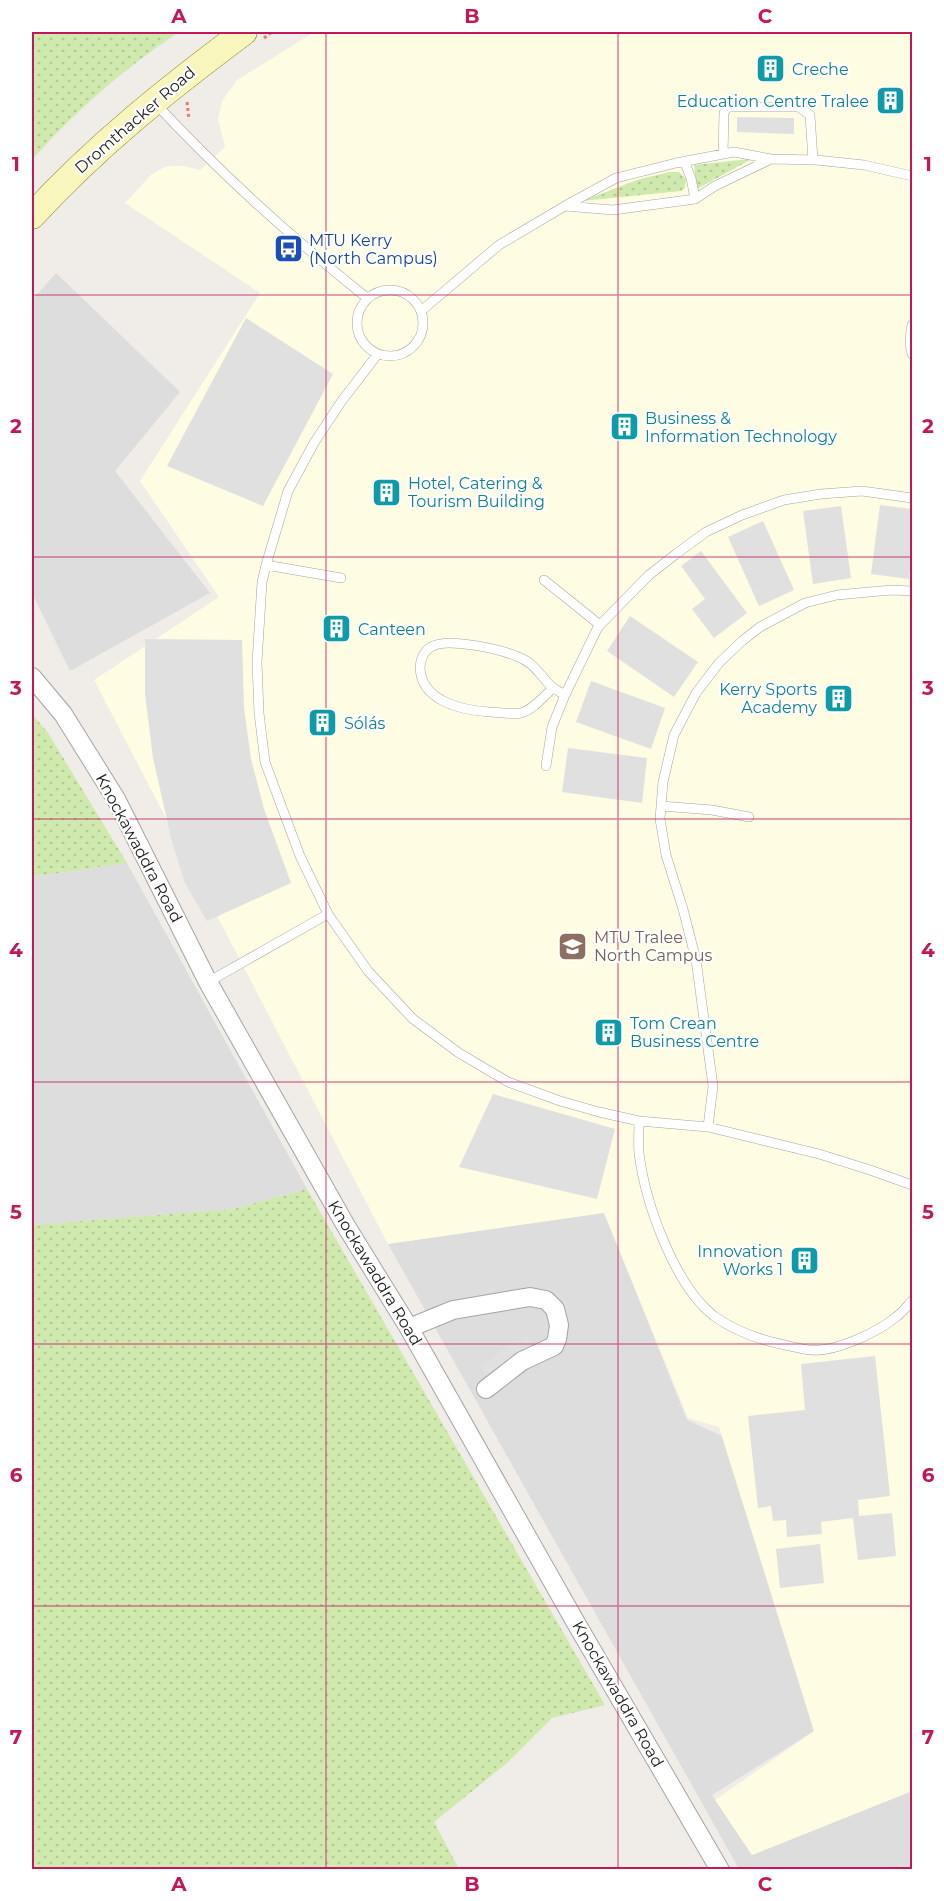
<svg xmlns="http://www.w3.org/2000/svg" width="944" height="1901" viewBox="0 0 944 1901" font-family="Montserrat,sans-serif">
<defs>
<pattern id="grass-dots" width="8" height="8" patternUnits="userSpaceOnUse" patternTransform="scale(1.5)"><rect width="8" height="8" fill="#d0e9ae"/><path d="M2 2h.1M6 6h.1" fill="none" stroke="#b2c895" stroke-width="1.8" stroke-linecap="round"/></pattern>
</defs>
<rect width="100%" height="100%" fill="#f0ece7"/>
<path fill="#dedddd" d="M56,273L180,392L115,471L210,593L70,671L32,593V300Z
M127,863L307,1189L233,1209L32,1225V877Z
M604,1212L687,1420L722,1436L814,1731L712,1795L752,1855L912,1791V1869H739L388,1244Z"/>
<path fill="#fefce2" d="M314,32H912V1791L752,1855L715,1800L814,1731L719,1427L688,1418L604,1213L388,1244L94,680L219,597L140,481L260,293L125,203L152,174L165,167L171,166H184L200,170L225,147L218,119L222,101L237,80Z"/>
<path fill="url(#grass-dots)" d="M32,32H179C126,67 74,112 32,160Z
M749,159L750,160L697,189L694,165Z
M670,172H679L686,179L685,188L681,191L582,201L640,179Z
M32,714L48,733L127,863L32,877Z
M307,1189L605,1705L552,1718L507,1763L434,1822L459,1869H32V1225L233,1209Z"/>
<path fill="#e0e0e0" d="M737,117L794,118V134L737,132Z
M246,318L333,374L263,506L167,466Z
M880,505L912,509V555L909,579L871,574Z
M841,506L851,578L813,584L803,511Z
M763,521L794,590L759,606L728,537Z
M701,551L747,613L714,638L692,609L705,599L681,566Z
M630,616L698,662L674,697L607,651Z
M145,639L242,640L244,708L251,759L264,809L291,883L207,921L185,883L172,842L153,758L145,694Z
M591,681L665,708L651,749L576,722Z
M568,748L647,758L642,803L562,792Z
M493,1094L615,1129L597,1199L459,1167Z
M528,1336L533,1347L513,1358L487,1376L480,1367L507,1347Z
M875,1356L890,1496L858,1500L859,1516L892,1513L896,1556L858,1560L853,1518L821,1522L822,1534L787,1537L786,1520L773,1521L771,1506L758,1508L748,1416L805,1410L801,1364Z
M820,1544L824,1583L780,1588L776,1549Z"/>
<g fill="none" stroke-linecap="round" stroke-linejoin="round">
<defs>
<path id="lane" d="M155,103C220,173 292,238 367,298
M723,154L724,113L727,107H799L810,115L813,160
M684,161L691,178L695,199
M565,206L616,178L676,163L734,152L771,159
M357 323a33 33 0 1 1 66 0a33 33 0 1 1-66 0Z
M421,311L499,245L565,206L613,210L695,199L715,186L771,159L816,160L864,165L912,176
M912,325C910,335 909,344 912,354
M377,355L341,402L314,443L288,491L266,565L262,582L257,662L259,713L265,762L300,856L328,914L368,971L413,1019L459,1053L508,1082L560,1101L599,1112L639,1121L708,1127L819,1154L870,1170L912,1185
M266,565L341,578
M544,580L600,625
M553,688C544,696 533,710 521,713C512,715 498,712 489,712C461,710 420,701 420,666C421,659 424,651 431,647C446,637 499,649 516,656C535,663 537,672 550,685C554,689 560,692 565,695
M546,766L552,727L565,695L598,627L649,575L676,554L706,532L742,515L784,500L821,494L862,491L912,498
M661,806L712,810L749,817
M208,982L328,914
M639,1121C639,1131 638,1143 639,1153C645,1202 674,1285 714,1316C736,1332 760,1340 785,1345C794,1347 804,1350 812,1350C836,1352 878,1332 896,1317C902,1313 907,1306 912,1301
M708,1127L713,1086L696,960L683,909L666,855L660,819L663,782L674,735L696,693L719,663L742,641L760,627L805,603L837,595L891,590L912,591"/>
<path id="street" d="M32,677L63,714L116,799L208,982L346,1226L409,1328L576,1623L720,1870
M409,1328L453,1310L530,1297L546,1300L555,1309L559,1325L557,1339L554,1346L522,1361L486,1389"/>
<path id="secondary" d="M32,216C96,146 169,88 244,32"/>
</defs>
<use href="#lane" stroke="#a4a4a4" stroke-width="10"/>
<use href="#street" stroke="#a4a4a4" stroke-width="20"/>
<use href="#secondary" stroke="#747608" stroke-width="27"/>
<path stroke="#f67371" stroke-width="3" stroke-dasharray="3 3" stroke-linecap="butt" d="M264,38L272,32
M187,102L189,120"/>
<use href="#lane" stroke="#fff" stroke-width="9"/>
<use href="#street" stroke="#fff" stroke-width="18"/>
<use href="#secondary" stroke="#f8f6bd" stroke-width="26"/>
</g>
<path fill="none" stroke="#c2185b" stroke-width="1.5" stroke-opacity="0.55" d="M326,32V1870M618,32V1870M32,295H912M32,557H912M32,819H912M32,1082H912M32,1344H912M32,1606H912"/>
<defs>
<symbol id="building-square" viewBox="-11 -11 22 22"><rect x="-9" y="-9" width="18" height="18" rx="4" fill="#0f9aa8" stroke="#fff"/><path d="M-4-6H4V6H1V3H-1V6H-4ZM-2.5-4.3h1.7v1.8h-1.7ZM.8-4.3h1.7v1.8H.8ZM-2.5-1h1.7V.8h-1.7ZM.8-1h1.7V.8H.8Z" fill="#fff"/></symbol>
<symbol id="bus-square" viewBox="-11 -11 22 22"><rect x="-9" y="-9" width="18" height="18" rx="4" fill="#1a4fb4" stroke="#fff"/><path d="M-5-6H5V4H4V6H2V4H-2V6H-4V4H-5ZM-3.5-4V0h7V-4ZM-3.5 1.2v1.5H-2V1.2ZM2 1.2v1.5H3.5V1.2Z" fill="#fff"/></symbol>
<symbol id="university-square" viewBox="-11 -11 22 22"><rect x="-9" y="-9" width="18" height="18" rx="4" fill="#8d6e63" stroke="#fff"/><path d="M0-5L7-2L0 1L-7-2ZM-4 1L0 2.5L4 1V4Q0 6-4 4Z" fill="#fff"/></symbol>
</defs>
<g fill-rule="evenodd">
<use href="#building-square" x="754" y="52" width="33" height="33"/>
<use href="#building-square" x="874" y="84" width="33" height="33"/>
<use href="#bus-square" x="272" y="232" width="33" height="33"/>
<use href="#building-square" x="608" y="410" width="33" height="33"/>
<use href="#building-square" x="370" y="476" width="33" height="33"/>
<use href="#building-square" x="320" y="612" width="33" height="33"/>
<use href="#building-square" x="822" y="682" width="33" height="33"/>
<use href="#building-square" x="306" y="706" width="33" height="33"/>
<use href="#university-square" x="556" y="930" width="33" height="33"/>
<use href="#building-square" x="592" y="1016" width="33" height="33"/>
<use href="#building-square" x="788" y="1244" width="33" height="33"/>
</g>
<g text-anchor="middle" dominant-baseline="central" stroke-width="4.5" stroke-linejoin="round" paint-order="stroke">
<g font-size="16" fill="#0d838f" stroke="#fff" text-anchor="start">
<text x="792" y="69">Creche</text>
<text x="869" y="101" text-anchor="end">Education Centre Tralee</text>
<text x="645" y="418">Business &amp;<tspan x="645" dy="18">Information Technology</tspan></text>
<text x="408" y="483">Hotel, Catering &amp;<tspan x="408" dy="18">Tourism Building</tspan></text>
<text x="358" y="629">Canteen</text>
<text x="817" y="689" text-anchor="end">Kerry Sports<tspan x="817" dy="18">Academy</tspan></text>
<text x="344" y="723">Sólás</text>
<text x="630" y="1023">Tom Crean<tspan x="630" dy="18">Business Centre</tspan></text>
<text x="783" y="1251" text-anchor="end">Innovation<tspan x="783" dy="18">Works 1</tspan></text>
</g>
<g font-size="16" fill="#202020" stroke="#fff">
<text transform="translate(135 120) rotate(-41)">Dromthacker Road</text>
<text transform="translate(139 848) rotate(62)">Knockawaddra Road</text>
<text transform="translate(375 1273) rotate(59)">Knockawaddra Road</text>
<text transform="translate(618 1694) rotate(60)">Knockawaddra Road</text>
</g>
<g font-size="16" fill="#164399" stroke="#fff" text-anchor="start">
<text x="309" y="240">MTU Kerry<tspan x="309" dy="18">(North Campus)</tspan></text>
</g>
<g font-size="16" fill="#785e54" stroke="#fff" text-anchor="start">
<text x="594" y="937">MTU Tralee<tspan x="594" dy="18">North Campus</tspan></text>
</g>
</g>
<rect width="944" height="1901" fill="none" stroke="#ffffff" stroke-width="66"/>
<rect x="33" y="33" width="878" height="1835" fill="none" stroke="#c2185b" stroke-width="2"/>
<g font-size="20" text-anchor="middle" font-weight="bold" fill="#c2185b">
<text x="179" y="23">A</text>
<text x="472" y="23">B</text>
<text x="765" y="23">C</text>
<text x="16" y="171">1</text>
<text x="928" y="171">1</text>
<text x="16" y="433">2</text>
<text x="928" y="433">2</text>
<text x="16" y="695">3</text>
<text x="928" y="695">3</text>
<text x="16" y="957">4</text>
<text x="928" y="957">4</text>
<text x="16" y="1219">5</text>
<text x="928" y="1219">5</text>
<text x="16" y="1482">6</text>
<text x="928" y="1482">6</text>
<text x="16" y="1744">7</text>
<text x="928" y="1744">7</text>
<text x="179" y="1891">A</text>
<text x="472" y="1891">B</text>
<text x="765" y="1891">C</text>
</g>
</svg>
